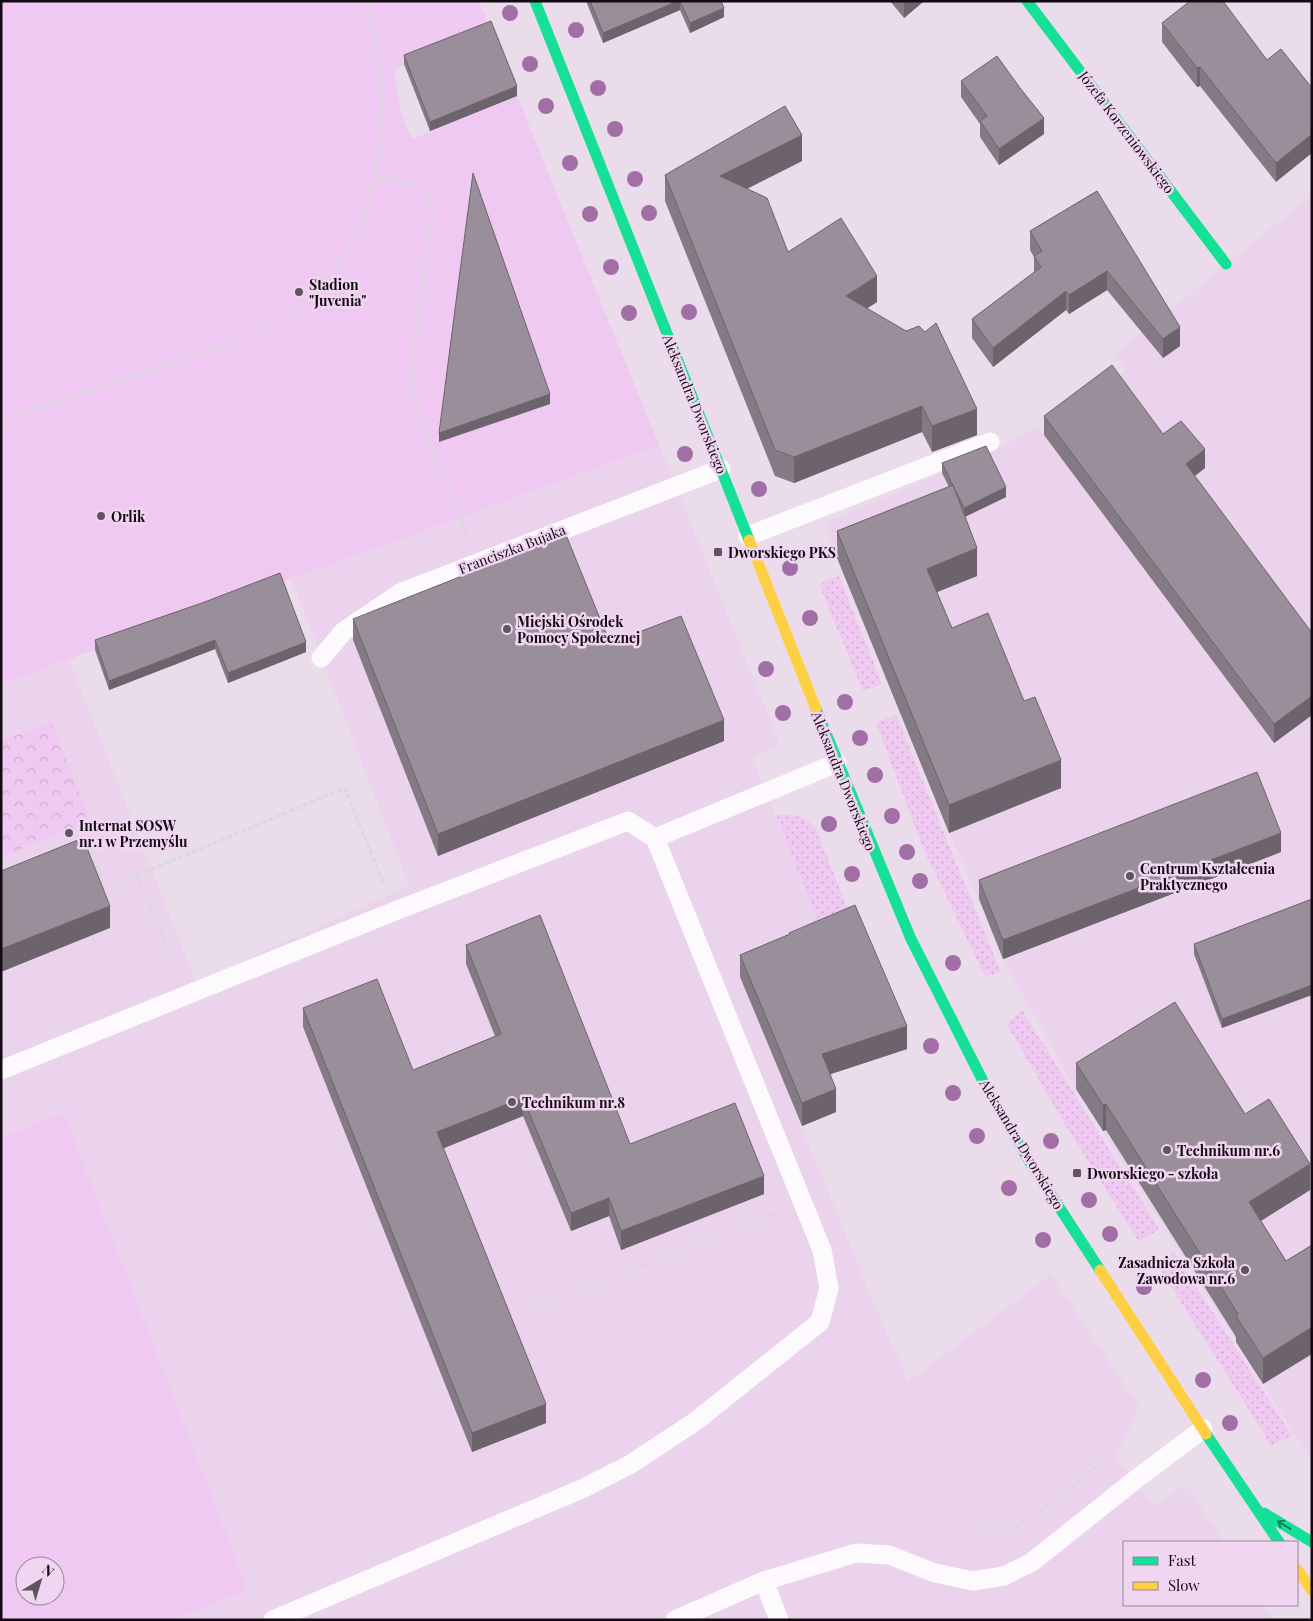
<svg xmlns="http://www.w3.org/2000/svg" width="1313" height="1621" viewBox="0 0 1313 1621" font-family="'Playfair Display',serif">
<defs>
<pattern id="grass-dots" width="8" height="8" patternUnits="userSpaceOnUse" patternTransform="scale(1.25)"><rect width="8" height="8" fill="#f0c9f2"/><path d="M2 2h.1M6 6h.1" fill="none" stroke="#cdabcf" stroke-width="1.8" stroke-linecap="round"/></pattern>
<pattern id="forest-crowns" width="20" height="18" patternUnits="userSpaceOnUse" patternTransform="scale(1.25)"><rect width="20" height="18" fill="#f0c9f2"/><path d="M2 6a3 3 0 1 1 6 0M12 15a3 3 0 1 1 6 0" fill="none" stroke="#cdabcf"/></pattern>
</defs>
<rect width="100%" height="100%" fill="#ebdcec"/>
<path fill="#ecd3ed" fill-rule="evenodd" d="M1312,195V1461L1076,1089L1003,959L979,899L949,833L824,523L998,449L1038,426L1044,435L1112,384L1126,370L1114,355Z
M659,445L780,744L752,757L826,940L740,978L881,1320L908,1381L1051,1274L1139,1407L1116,1456L1155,1506L1177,1489L1189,1488L1224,1542H1124V1605H1263L1273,1620H1V684L69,659L196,982L409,886L291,578ZM25,1566H55V1596H25Z"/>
<path fill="url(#grass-dots)" d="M839,576L882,684L863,691L819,584Z
M896,715L1001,973L985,976L923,848L876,723Z
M784,814C797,815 808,818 816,829L855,927L826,940L776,815Z
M1022,1010L1159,1229L1139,1242L1061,1118L1007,1024Z
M1174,1252L1292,1436L1271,1445L1157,1264Z"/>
<path fill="url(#forest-crowns)" d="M51,722L91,821L1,857V741Z"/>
<path fill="#f0c9f2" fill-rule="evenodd" d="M1,1H479L491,31L394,69L401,113L412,139L517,96L659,445L1,684Z
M64,1113L248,1590L170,1620H1V1137ZM25,1566H55V1596H25Z"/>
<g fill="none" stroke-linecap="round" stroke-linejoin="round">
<path stroke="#dcd7dc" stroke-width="3" stroke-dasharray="5 2.5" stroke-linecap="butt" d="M374,176C393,180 424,181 431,203C432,207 432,211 432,215L409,389L467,534
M1,422L247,336C258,331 271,327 281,320C289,315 297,307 304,300C329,279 352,249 363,218C388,150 386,70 367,1
M85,853L90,850L105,889L345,788L383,882
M137,876L176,967
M532,1311L775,1213
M980,1527C987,1531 994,1534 1002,1533C1019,1531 1090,1471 1109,1457"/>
<path stroke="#fcfafc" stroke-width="19" d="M748,536L990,442
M321,658L344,631L402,592L721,469
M1,1070L395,911L628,821L655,838L837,763
M764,1581L779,1620
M273,1620L584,1488L631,1464L696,1421L820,1322L829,1288L822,1250L655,838
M675,1620L764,1581L856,1553L889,1555L935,1573L973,1581L1004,1576L1032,1562L1135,1480L1203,1429"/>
<path stroke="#16e098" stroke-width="11" d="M535,1L749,540
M1027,1L1226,264
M816,709L911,939L988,1091L1031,1164L1100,1270
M1206,1434L1279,1542
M1264,1513L1312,1542"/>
<path stroke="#ffcf43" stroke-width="11" d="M749,540L816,709
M1100,1270L1206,1434
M1297,1569L1312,1591"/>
</g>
<g fill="#a16fa5">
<circle cx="510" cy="13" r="8"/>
<circle cx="576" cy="30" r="8"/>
<circle cx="530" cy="64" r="8"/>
<circle cx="598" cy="88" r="8"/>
<circle cx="546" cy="106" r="8"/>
<circle cx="615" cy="129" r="8"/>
<circle cx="570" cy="163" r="8"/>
<circle cx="635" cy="179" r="8"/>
<circle cx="649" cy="213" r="8"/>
<circle cx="590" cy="214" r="8"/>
<circle cx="611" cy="267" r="8"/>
<circle cx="689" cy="312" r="8"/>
<circle cx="629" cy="313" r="8"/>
<circle cx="685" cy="454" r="8"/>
<circle cx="759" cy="489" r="8"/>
<circle cx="790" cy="568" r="8"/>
<circle cx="810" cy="618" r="8"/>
<circle cx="766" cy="669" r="8"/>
<circle cx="845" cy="702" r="8"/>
<circle cx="783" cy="713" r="8"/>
<circle cx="860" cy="738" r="8"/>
<circle cx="875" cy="775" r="8"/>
<circle cx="892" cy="816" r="8"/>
<circle cx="829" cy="824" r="8"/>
<circle cx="907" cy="852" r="8"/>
<circle cx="852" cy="874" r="8"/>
<circle cx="920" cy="881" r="8"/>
<circle cx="953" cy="963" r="8"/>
<circle cx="931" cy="1046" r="8"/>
<circle cx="953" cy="1093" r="8"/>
<circle cx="977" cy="1136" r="8"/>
<circle cx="1051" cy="1141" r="8"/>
<circle cx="1009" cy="1188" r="8"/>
<circle cx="1089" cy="1200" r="8"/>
<circle cx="1110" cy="1234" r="8"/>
<circle cx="1043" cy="1240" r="8"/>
<circle cx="1144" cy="1287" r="8"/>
<circle cx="1203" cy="1380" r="8"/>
<circle cx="1230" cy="1423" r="8"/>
</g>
<path fill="#847a85" d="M586,1H721L724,17L690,33L680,10L603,43Z
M890,1H924L904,18Z
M1162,23L1267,60L1281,49L1276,182L1200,86L1197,87L1162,42Z
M404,55L517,96L430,131L404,64Z
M961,81L1044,134L999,165L980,137V124L961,97Z
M802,161L747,189L788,252L877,302L867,308L977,435L932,452L922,432L794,483L775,476L665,201V175Z
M1097,191L1180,346L1163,358L1107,290L1069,314L1066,310L993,367L972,338V319L1034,273V257L1030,250V231Z
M1044,416L1163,434L1205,468L1194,476L1312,633V715L1274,743L1044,435Z
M942,463L1006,497L965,517L977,576L937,592L952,628L1061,788L949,833L837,558V531L949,487L942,473Z
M202,603L306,652L228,683L215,649L109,690L95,650V640Z
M353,619L610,643L724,741L438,856L353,640Z
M1281,852L1003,959L979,899V880Z
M1312,899L1222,1028L1194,954V944Z
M789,933L907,1049L830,1074L836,1112L802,1126L740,977V955L789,935Z
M466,945L630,1144L764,1194L621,1250L609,1216L571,1231L523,1116L443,1148L546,1423L472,1452L303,1027V1008L413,1070L495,1036L466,964Z
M1076,1063L1245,1114L1310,1190L1261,1221L1286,1261L1263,1384L1236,1342V1337L1106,1130L1103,1131L1076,1089Z"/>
<path fill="#6c636c" d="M678,1H680V10L603,43V33Z
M904,1H924L904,18Z
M724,8V17L690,33V23Z
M1200,67V86L1197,87V68Z
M517,86V96L430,131V122Z
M1044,118V134L999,165V149Z
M1312,134V153L1276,182V163Z
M802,135V161L720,202V176Z
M1107,271V290L1069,314V295Z
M877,276V302L846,322V296Z
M1066,291V310L993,367V348Z
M1180,327V346L1163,358V339Z
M550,394V404L439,442V433Z
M922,406V432L794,483V457Z
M977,409V435L932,452V426Z
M1205,449V468L1186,483V464Z
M1006,487V497L964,517V508Z
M977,548V576L927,596V569Z
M215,640V649L109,690V681Z
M306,642V652L228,683V673Z
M1312,696V715L1274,743V724Z
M724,720V741L438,856V834Z
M1061,760V788L949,833V805Z
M1281,833V852L1003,959V940Z
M110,906V928L1,972V949Z
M1312,985V995L1222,1028V1019Z
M907,1026V1049L822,1077V1054Z
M836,1089V1112L802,1126V1103Z
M523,1098V1116L437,1151V1132Z
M1106,1104V1130L1103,1131V1105Z
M1310,1164V1190L1249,1228V1202Z
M764,1176V1194L621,1250V1231Z
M609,1198V1216L571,1231V1213Z
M1312,1327V1354L1263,1384V1358Z
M546,1404V1423L472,1452V1433Z"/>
<path fill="#9a8e9b" stroke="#6c636c" d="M590,1H678L603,33Z
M680,1H721L724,8L690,23Z
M1190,1H1223L1267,60L1281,49L1312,88V134L1276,163L1200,67L1197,68L1162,23Z
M491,21L517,86L430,122L404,55Z
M997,56L1020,88L1044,118L999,149L980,121L987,116L961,81Z
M785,106L802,135L720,176L767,198L788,252L841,218L877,276L846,296L906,331L919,326L925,332L936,323L977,409L932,426L922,406L794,457L775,450L665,175Z
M473,173L550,394L439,433L457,294Z
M1097,191L1180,327L1163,339L1107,271L1069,295L1066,291L993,348L972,319L1041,267L1034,256L1042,251L1030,231Z
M1112,365L1163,434L1181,421L1205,449L1186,464L1312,633V696L1274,724L1044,416Z
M986,446L1006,487L964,508L942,463Z
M953,485L977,548L927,569L952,628L988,613L1024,701L1035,697L1061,760L949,805L837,531Z
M566,535L610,643L681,616L724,720L438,834L353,619Z
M280,573L306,642L228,673L215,640L109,681L95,640L202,603Z
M1257,772L1281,833L1003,940L979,880Z
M83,838L110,906L1,949V871Z
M1312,899V985L1222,1019L1194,944Z
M855,905L907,1026L822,1054L836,1089L802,1103L740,955L790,934L789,933Z
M540,915L630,1144L735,1103L764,1176L621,1231L609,1198L571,1213L523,1098L437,1132L546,1404L472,1433L303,1008L377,979L413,1070L501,1034L466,945Z
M1175,1002L1245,1114L1269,1099L1310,1164L1249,1202L1286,1261L1312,1245V1327L1263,1358L1236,1316L1238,1314L1106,1104L1103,1105L1076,1063Z"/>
<defs><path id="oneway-shaft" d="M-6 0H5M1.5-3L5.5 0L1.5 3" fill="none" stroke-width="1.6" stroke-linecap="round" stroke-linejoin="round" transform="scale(1.25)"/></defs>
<use stroke="#15805c" href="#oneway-shaft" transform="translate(1284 1525) rotate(-149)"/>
<g fill="#5f545f" stroke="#f1d6f2" stroke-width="2">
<circle cx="299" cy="292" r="5"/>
<circle cx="101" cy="516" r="5"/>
<rect x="713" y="547" width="10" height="10" rx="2.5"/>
<circle cx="507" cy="629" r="5"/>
<circle cx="69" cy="833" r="5"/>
<circle cx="1130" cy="876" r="5"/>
<circle cx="512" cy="1102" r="5"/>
<circle cx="1167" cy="1150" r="5"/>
<rect x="1072" y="1168" width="10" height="10" rx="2.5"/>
<circle cx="1245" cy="1270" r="5"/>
</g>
<g text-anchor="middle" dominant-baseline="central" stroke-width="5" stroke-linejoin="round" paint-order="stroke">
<g font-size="14" fill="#130a13" stroke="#f1d6f2">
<text transform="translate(1127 132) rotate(53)">Józefa Korzeniowskiego</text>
<text transform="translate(695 404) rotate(68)">Aleksandra Dworskiego</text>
<text transform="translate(512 549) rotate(-21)">Franciszka Bujaka</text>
<text transform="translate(844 781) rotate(68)">Aleksandra Dworskiego</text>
<text transform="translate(1022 1144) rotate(59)">Aleksandra Dworskiego</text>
</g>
<g font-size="14" font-weight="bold" fill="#130a13" stroke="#f1d6f2" text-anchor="start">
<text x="309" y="284">Stadion<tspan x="309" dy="16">"Juvenia"</tspan></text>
<text x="111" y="516">Orlik</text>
<text x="728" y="552">Dworskiego PKS</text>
<text x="517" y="621">Miejski Ośrodek<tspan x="517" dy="16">Pomocy Społecznej</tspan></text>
<text x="79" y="825">Internat SOSW<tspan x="79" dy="16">nr.1 w Przemyślu</tspan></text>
<text x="1140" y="868">Centrum Kształcenia<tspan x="1140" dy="16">Praktycznego</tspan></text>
<text x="522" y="1102">Technikum nr.8</text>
<text x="1177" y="1150">Technikum nr.6</text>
<text x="1087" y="1173">Dworskiego - szkoła</text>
<text x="1235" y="1262" text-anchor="end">Zasadnicza Szkoła<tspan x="1235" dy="16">Zawodowa nr.6</tspan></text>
</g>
</g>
<rect width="1313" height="1621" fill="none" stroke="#130a13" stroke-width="5"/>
<rect x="1123" y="1541" width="175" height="65" fill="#f1d6f2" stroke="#988499"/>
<rect x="1133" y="1557" width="25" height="8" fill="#16e098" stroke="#988499"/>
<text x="1168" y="1566" font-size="15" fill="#130a13">Fast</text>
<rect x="1133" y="1582" width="25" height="8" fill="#ffcf43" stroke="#988499"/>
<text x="1168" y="1591" font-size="15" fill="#130a13">Slow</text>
<g transform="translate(40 1581) rotate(38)"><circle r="24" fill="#f1d6f2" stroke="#988499"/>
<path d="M0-4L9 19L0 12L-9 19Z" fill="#5f545f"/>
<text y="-8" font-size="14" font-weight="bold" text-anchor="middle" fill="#130a13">N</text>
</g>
</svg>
